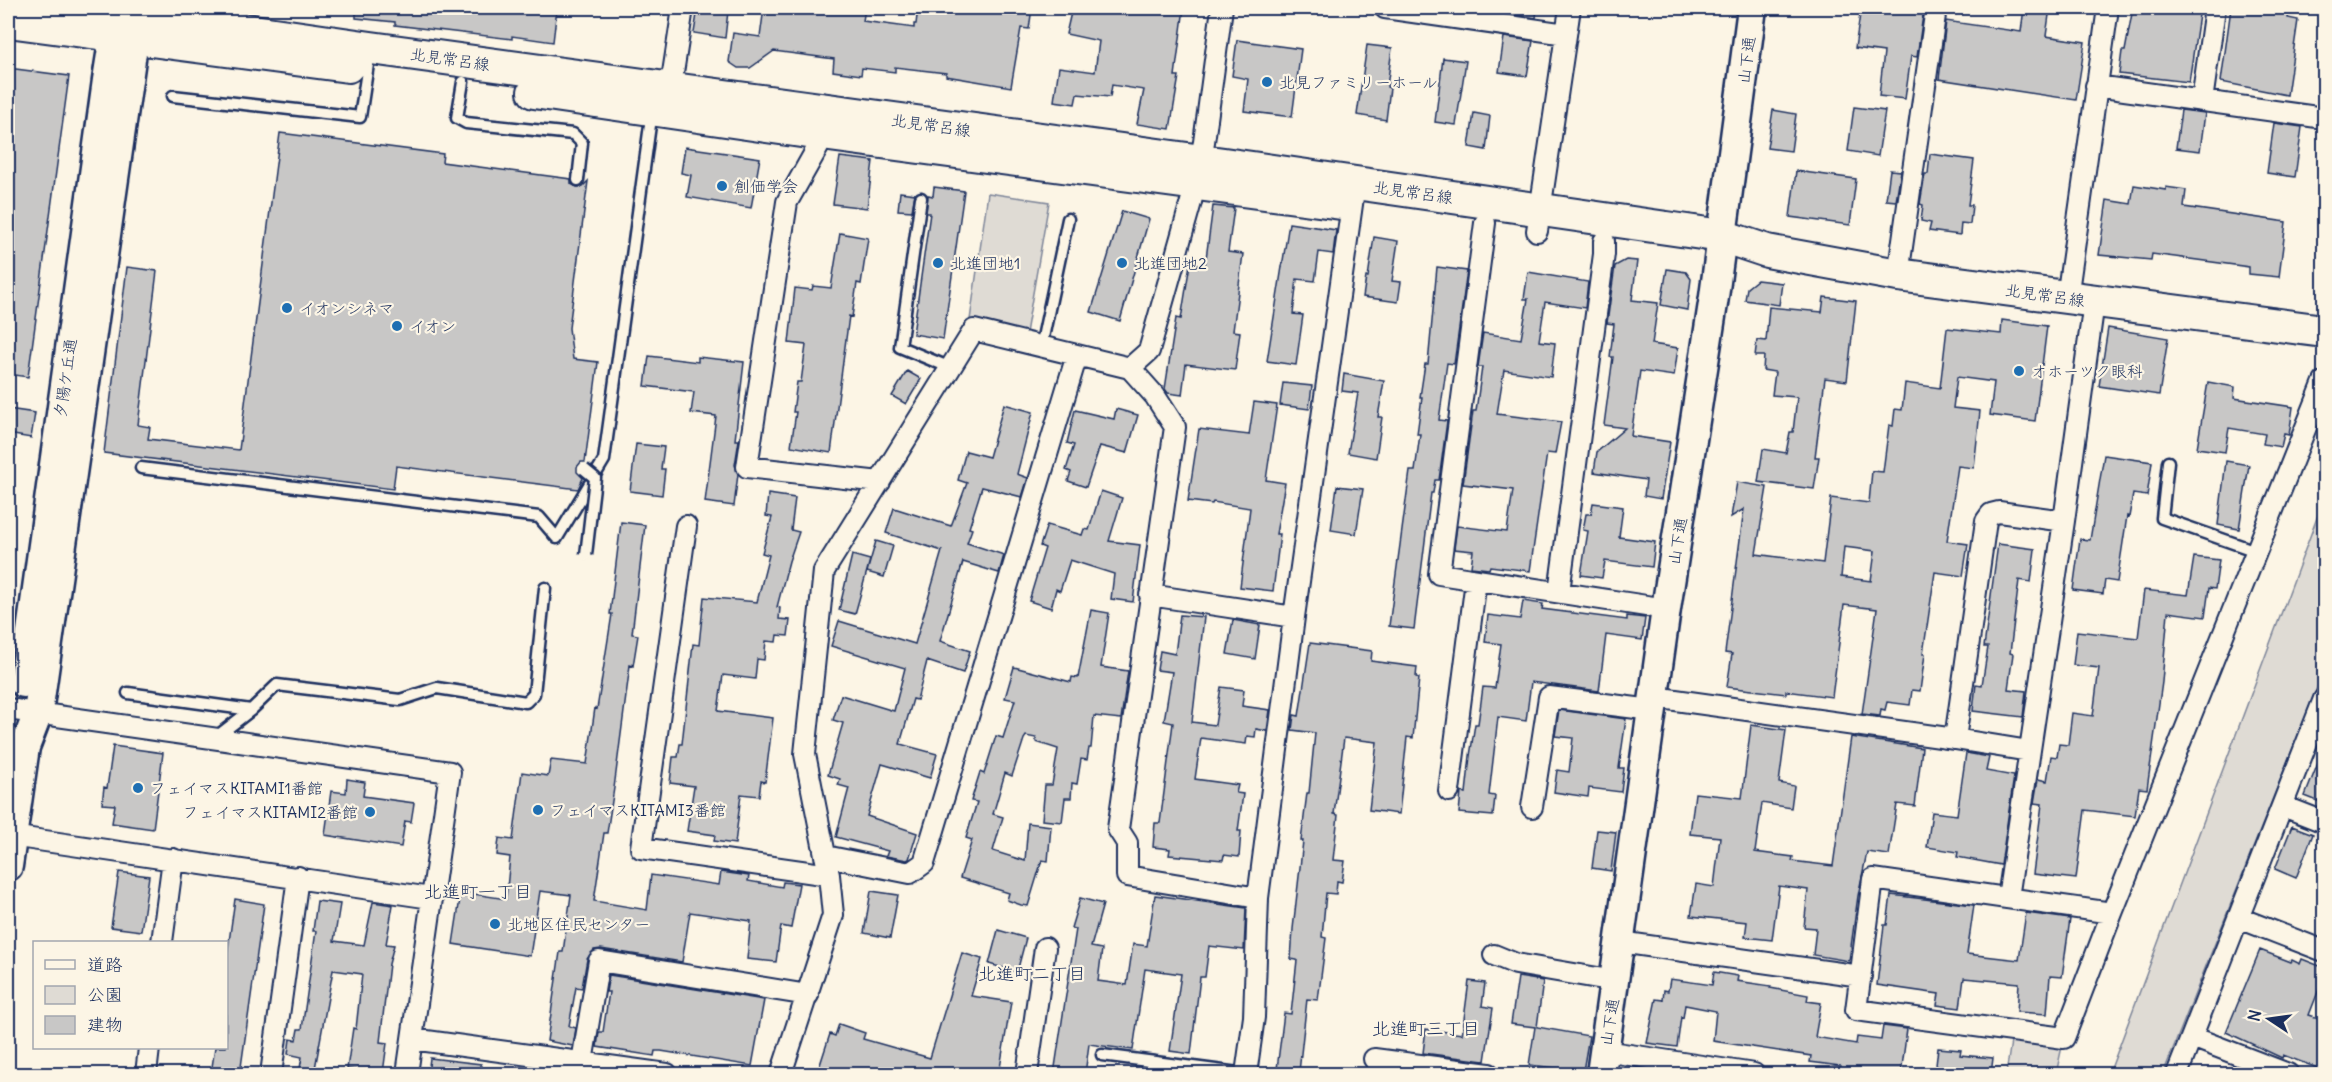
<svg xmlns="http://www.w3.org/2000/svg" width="2332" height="1082" viewBox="0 0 2332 1082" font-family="Delius,'Klee One',sans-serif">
<rect width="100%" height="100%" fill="#fcf5e5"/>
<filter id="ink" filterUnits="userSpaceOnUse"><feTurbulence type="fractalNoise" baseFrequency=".0167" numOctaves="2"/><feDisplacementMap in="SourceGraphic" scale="12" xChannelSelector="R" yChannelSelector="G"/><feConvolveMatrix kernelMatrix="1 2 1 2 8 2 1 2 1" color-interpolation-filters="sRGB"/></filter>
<g filter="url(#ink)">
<path fill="#dfdbd4" stroke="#7d8599" stroke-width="1.5" d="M988,193L1049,202L1026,333L970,320Z
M2324,499V670L2163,1074H2109Z
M2012,1035L2063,1042L2056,1074H2006Z"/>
<path fill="#c8c7c6" stroke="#1b2f5e" stroke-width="1.5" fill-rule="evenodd" d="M356,8H557L553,42L512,36V39L395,25V22L356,18Z
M698,8L728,11L725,38L694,33Z
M764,8H865L863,21L914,28V24H916L918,8H1032L1029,29L1021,28L1011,87L946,76V73L895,67V72L862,68L861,75L833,71L834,59L774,51L750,68H738L729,62L733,33L760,37Z
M1072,8H1184L1175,76H1179L1170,129L1137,124L1144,90L1112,85L1110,97L1077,94L1075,104L1054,101L1059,67L1095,72L1099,41L1066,34Z
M1514,8H1537L1536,18L1513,14Z
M1861,8H1924L1917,57L1911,56L1905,99L1879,96L1884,52L1855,48Z
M2024,8H2050L2046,36L2085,42L2076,100L1939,79L1946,21L2021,32Z
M2133,8H2200L2189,82L2119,74L2122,51H2125Z
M2231,8H2289L2288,18L2298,20L2287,95L2221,82Z
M1504,37L1533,41L1527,76L1499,72Z
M1237,40L1301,49L1292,117L1244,111L1248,79L1232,76Z
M1367,45L1392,48L1387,87L1390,88L1386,120L1357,115Z
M1443,58L1466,61L1456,125L1435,122Z
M8,68L69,76L28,377L8,374Z
M1854,107L1885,111L1878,156L1848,151Z
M1773,110L1796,114L1791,151L1767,148Z
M2181,110L2205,113L2200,151L2176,148Z
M1474,113L1490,116L1486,150L1469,147Z
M2274,123L2302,127L2295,177L2267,173Z
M280,133L443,154L442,162L571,179V184L577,187H582L588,181L569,328L573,359L598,362L585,462H581L577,467V472L583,478L578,489L396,466L393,489L104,453L127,267L157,271L138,425L150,427L148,439L239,450Z
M685,147L760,158L751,208L687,197L691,175L681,173Z
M1930,154L1974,160L1968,205H1972L1970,224L1961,223L1960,235L1929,231L1931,223L1921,221L1923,205L1920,204L1925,174H1928Z
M840,157L873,161L867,208L833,204Z
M1890,170L1901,171L1896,201L1886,200Z
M1796,171L1856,179L1850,225L1790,217Z
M2134,185L2166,190V187L2186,190L2184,207L2286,222L2279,277L2249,274V267L2175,257L2152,254L2151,260L2099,255L2107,200L2131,204Z
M934,187L964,191L943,339L913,334L930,213H926L928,195L933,196Z
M900,192L915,194L912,211L898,210Z
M1213,206L1234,208L1228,252L1243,254L1233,331L1240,332L1235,370L1186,364L1182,395L1168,393L1165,389L1176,318L1181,319L1190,264L1205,266Z
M1122,211L1149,219L1120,321L1091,312Z
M1289,223L1336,230L1333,254L1319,252L1315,281L1297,279L1293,314L1303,315L1296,365L1267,361Z
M840,233L868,238L861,284L857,283L852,317L849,316L831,453L791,446L796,412H793L797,382H801L806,345L789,343L795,288L812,290L813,286L831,288Z
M1374,237L1398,241L1392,281L1401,282L1398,302L1363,297L1366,277H1368Z
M1626,260L1637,261L1632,300L1658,303L1652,344L1678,348L1674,376L1640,371L1631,436L1670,442L1661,499L1644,496L1646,480L1594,472L1597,452L1625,428L1604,425L1613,357H1610L1614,324L1607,323L1615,266Z
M1437,267L1467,271L1454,364L1447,363L1439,420L1447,421L1439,480H1435L1433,493H1431L1414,629L1389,626L1410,471H1415L1420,434H1417L1422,397H1420L1425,364H1428Z
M1667,269L1686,272L1691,279L1687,310L1661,305Z
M1528,272L1588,282L1585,308L1545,302L1539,341L1555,343L1551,377L1504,370L1497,414L1561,422L1555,454L1547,453L1530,571L1490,566L1489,569L1471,567L1473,551L1454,549L1457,526L1507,532L1513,490L1463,484L1473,411H1476L1482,367H1478L1483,333L1521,339L1528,299H1524Z
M1757,280L1782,283L1779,305L1745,300L1747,288Z
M1824,297L1856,301L1847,381L1825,378L1815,457H1819L1814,489L1758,482L1763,449L1786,453L1790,432H1793L1797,397L1772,395L1775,372L1763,370L1764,356H1755L1757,340L1766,341L1769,307L1822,312Z
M2002,320L2047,326L2035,421L1990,415L1994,382L1957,377L1953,408L1980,411L1974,468L1958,466L1947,541L1968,544L1963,576L1935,572L1923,654H1925L1920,691L1912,690L1910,705L1887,702L1885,710L1881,709L1880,716L1862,714L1877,609L1844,605L1832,697L1786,691V694L1727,687L1732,654L1725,653L1744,509L1731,517L1737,482L1767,487L1756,554L1823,563L1831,498L1869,503L1872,471L1883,472L1889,425L1893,426L1895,409L1902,410L1905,383L1940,388L1947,328L2001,334ZM1844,547L1875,551L1871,581L1841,577Z
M2108,328L2168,338L2159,395L2099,386Z
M649,356L698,362V357L744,362L735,440H739L735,465L738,474L734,506L705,502L716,416L691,413L694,392L645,386Z
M907,371L921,379L906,404L892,396Z
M1344,374L1384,381L1378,417H1382L1376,458L1348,453L1358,393L1342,391Z
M2208,382L2235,387L2234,398L2293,407L2289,435L2284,434L2281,447L2263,444L2265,434L2229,428L2225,452L2197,448Z
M1283,383L1312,386L1309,409L1280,405Z
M1254,402L1277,405L1266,480L1285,483L1276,534H1280L1273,591L1240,587L1250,508L1213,502L1212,504L1188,501L1199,429L1249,435Z
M1004,404L1033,412L1017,474L1028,478L1022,497L982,487L969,528L972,529L967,543L1004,555L999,573L963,562L940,641L970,651L963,673L927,661L917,700L913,699L900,744L937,754L930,778L882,764L867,816L917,833L909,859L907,860L886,856L888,851L836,837L849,788L838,785L840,779L828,775L843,723L833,720L841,695L894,711L905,668L831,646L839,621L915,644L942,551L886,533L894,508L951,526L967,483L958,480L966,451L989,457Z
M8,409L35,413L31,438L8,434Z
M1116,409L1138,415L1127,453L1100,446L1086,487L1068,481L1071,472L1066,470L1074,445L1067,443L1075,410L1114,419Z
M636,444L664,447L661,469H665L662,495L630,491Z
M2104,455L2152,462L2147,496L2133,494L2129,517L2127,516L2117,582L2105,580L2103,594L2073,590L2080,539L2090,540Z
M2226,461L2249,465L2239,529L2218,525Z
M1337,486L1363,489L1356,534L1331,530Z
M1101,491L1122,498L1109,541L1140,545L1133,602L1111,599L1114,574L1070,560L1060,591L1056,589L1051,608L1029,601L1045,548L1040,546L1047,525L1082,535L1084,529L1089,530Z
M768,494L795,498L791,530L799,532L789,561L777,607L780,608L779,619L790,620L788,636L777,635L776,642L766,641L764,660L757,659L755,679L723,675L718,711L773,718L765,782L761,781L759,796L741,794L735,844L714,841L715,835L687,831L694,786L670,783L673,757H678L680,744H682L693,644L699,645L704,597L757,602L769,555L762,553L772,517L766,516Z
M1593,503L1623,507L1619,537L1655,542L1652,567L1605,561L1602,578L1581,575L1588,531L1583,530L1586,514H1591Z
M621,522L645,525L632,634L638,635L633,666L630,665L614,788L607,833H604L594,901L647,910L651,875L719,885L721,872L749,876L748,881L782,887L783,882L799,884L791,928L781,926L776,962L747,959L751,921L690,912L682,962L601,949L594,950L587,959L582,988L576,987L569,1026L576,1028L573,1046L547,1041L560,952H563L571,895L540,891L530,956L453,944L461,892L506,899L510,857L497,855L499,838L513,840L522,772L548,776L551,760L587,764L595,708L597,709L612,614H610Z
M876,541L893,546L884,577L867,572Z
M1998,544L2035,549L2031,582L2019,580L2010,653L2013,654L2008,689L2026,691L2023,717L1973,711L1976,684L1982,685L1988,647H1984Z
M852,555L870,560L855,614L839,610Z
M2194,557L2219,560L2215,589L2209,588L2205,617L2168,612L2162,682L2147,789L2139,788L2135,816L2085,810L2076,879L2033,874L2042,804L2034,803L2038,779L2047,781L2051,756L2057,757L2059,744L2068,745L2072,713L2093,716L2099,668L2073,665L2077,631L2138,638L2144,590L2188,595Z
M1523,601L1543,604L1542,609L1627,620V616L1645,618L1642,640L1606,635L1599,691L1531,682L1526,721L1498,717L1489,795L1495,796L1493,816L1459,813L1461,792L1466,793L1470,756L1475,724H1478L1483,687L1495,688L1501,644L1485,642L1488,615L1520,619Z
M1091,610L1109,613L1101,667L1128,671L1121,719L1094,716L1091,748H1089L1087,760L1081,759L1077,784L1072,783L1071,798H1065L1062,822L1042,820L1045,785H1052L1058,749L1036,742V738L1026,736L1024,739L1012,776L1005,773L993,814L1003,817L993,851L1025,861L1028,823L1051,826L1048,861L1042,860L1028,906L1021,905L1007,900L1009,893L960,878L972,840L966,838L977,802L971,801L980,772L984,774L996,736L1003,738L1015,700L1005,698L1014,667L1071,682L1072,677L1078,678Z
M1180,615L1204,617L1192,722L1215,725L1221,687L1244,690L1242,706L1270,710L1267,731L1256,729L1255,737L1247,736L1246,744L1201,738L1195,779L1238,785L1236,793L1243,794L1238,831H1241L1239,857L1224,855L1223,860L1169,855L1170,849L1153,847L1155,823H1160L1173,723L1164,721L1172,672L1157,670L1160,651L1175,654Z
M1233,620L1260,625L1255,659L1227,654Z
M1310,643L1372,651L1371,661L1417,667L1416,677L1419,678L1413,738L1407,737L1399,814L1369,810L1377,742L1344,738L1334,814L1338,815L1333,860L1345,861L1342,882L1337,881L1336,894L1326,893L1322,937L1326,938L1318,1000L1307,999L1299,1072L1277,1069L1284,1013L1291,1014L1297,960L1291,959L1293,929L1303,841H1301L1307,793H1309L1315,733L1292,730L1294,715L1299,716Z
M1559,710L1626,719L1619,768H1624L1621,792L1589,788L1588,797L1554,792L1557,770L1569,772L1573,738L1555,736Z
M1751,725L1786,730L1779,783L1794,786L1791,808L1762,803L1755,852L1793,857L1792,861L1833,866L1851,737L1922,748L1915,806L1897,804L1889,855L1867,852L1858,896L1849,961L1813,955L1816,928L1804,927L1808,890L1779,886L1772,940L1745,937L1747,922L1691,916L1696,884L1714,887L1720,837L1690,834L1695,793L1742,798Z
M113,746L163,753L153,829L112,823L115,805L102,804L104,787L107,788Z
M2324,748L2325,749V804L2305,796Z
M1966,753L1989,757L1986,771L2014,776L2001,865L1957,857L1958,852L1927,847L1932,812L1957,815Z
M347,779L365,782L363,796L414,803L411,822L405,821L401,847L325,835L331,791L346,793Z
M2292,826L2313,834L2296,878L2275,869Z
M1597,830L1616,832L1611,871L1592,868Z
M119,872L149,876L141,931L111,927Z
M871,891L898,895L890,938L864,933Z
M1155,895L1246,908L1244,950L1209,946L1205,977H1200L1191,1054L1170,1051L1181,974L1145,969L1133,1050L1089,1044L1085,1074H1054L1076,929L1071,928L1080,898L1103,904L1091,947L1102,949L1098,981L1127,985L1133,944L1147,946Z
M1891,895L1974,905L1967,954L2019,960L2026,913L2070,919L2062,977L2050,976L2047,1014L2017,1012L2019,983L1964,978L1960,1008L1937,1005L1939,994L1877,985L1884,925H1887Z
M235,899L264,904L240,1074H211L215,1047H226V963Z
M317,901L340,904L334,941L364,945L373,902L393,905L386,944L394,945L389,964L380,1042L387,1043L383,1073L347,1069L353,1028L356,1029L362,974L333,970L314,1074H299L302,1057L288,1054L290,1039L296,1040L298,1029H302L316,931H313Z
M998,930L1026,938L1017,972L989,964Z
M2260,950L2291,962L2292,960L2300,964L2302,959L2325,968V974L2309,1015L2325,1020V1071L2283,1055L2282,1058L2226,1032Z
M962,953L982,959L971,996L1011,1002L999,1074H868L853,1070L852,1074H817L830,1034L835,1036L839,1024L865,1033L863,1039L930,1058Z
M1714,972L1738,976L1737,981L1771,986L1770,988L1808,995L1807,1001L1821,1003L1815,1037L1856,1044L1857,1037L1881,1040L1883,1026L1907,1029L1901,1074H1877L1840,1068L1841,1066L1810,1062L1811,1056L1713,1041L1716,1011L1685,1005L1683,1018L1681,1017L1677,1047L1647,1043L1656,999L1663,1000L1664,990L1668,991L1670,979L1712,985Z
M609,975L764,1000L752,1066L661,1051H655L654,1056L597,1047L599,1032H603L609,992H606Z
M1518,977L1543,981L1537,1027L1589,1036L1583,1071L1529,1065L1535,1027L1511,1024Z
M1469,981L1485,983L1482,1006L1493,1008L1485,1061L1423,1053L1426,1029L1462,1034Z
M1938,1048L1961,1050L1960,1055L1993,1058L1991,1074H1935Z
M430,1058L481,1064V1074H428Z"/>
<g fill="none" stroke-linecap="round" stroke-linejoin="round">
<defs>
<path id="lane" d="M463,82L457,118L466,123L573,134L582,143L578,180
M173,96L360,117L370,51
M921,198L900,347L951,368
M1041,347L1068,219
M2168,462L2162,518L2256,551
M141,468L539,517L557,538L604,460L650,125L655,113
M128,693L251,710
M215,738L251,710L277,685L400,700L437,688L526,702L534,694L545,588
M1102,1055L1246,1074"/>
<path id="street" d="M1385,8L1566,34
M2096,86L2324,118
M662,97L673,73L683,8
M2202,101L2215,8
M824,126L818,147L787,202L747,467L880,482
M1485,223L1439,574L1666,609
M1537,231L1570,8
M1898,275L1936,8
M2067,298L2108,8
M1130,368L1155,396L1175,427L1118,829L1127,843V876L1258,898
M686,526L641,848L829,875
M1559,592L1604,254V241
M1150,595L1294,617
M1654,697L1955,739L2029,751
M8,709L450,772L407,1074
M1955,739L1986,521L1991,514L1999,512L2064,521
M1449,791L1476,580
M2283,806L2324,822
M1532,807L1549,697L1652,710
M11,836L431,898
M825,856L910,873L924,863L1077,355
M2008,898L2064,521L2094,302
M2112,913L1873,879L1856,1010L2064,1038L2112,913L2324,382
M2239,918L2324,951
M162,942L173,859
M1620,942L1861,976
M1494,955L1516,964L1615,981
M2192,1037L2288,1074
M412,1039L667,1074
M1604,1051L1754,1074
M1374,1059L1489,1074
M582,1062L599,961L808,995
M146,1074L149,1048
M271,1074L298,877
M781,1074L833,915L829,875L805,754L824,571L974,330L1130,368L1149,351L1191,202L1204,142L1222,8
M1027,1074L1045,948
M1246,1074L1254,1017L1258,898L1294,617L1354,190
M2177,1074L2324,699"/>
<path id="secondary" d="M24,683L107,80L114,36L125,15
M8,866L25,747L38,713L134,38L128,15
M1601,1074L1666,609L1714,297L1752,8"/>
<path id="primary" d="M94,8L371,48L1224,164L1722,236L1767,251L1898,275L2324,331
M8,21L348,66
M534,92L822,134L1341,203"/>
</defs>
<use href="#lane" stroke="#1b2f5e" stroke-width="15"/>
<use href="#street" stroke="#1b2f5e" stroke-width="24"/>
<use href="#secondary" stroke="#1b2f5e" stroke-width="33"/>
<use href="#primary" stroke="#1b2f5e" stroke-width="36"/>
<use href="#lane" stroke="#fcf5e5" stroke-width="10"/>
<use href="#street" stroke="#fcf5e5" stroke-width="20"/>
<use href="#secondary" stroke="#fcf5e5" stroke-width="28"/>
<use href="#primary" stroke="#fcf5e5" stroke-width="32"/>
<defs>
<path id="lane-bridge" d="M584,469L595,478L586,555"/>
</defs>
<use href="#lane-bridge" stroke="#1b2f5e" stroke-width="15" stroke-linecap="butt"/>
<use href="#lane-bridge" stroke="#fcf5e5" stroke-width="10"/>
</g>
</g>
<g fill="#1f6fb2" stroke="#fcf5e5" stroke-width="2">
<circle cx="1267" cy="82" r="6"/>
<circle cx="722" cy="186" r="6"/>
<circle cx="938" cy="263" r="6"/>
<circle cx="1122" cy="263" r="6"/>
<circle cx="287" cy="308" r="6"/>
<circle cx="397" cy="326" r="6"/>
<circle cx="2019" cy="371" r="6"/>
<circle cx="138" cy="788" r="6"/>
<circle cx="538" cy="810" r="6"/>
<circle cx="370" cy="812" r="6"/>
<circle cx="495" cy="924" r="6"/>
</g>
<g text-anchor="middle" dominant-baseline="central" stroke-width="4.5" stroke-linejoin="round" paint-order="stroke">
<g font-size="16" fill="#1b2f5e" stroke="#fcf5e5">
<text transform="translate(450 59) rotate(8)">北見常呂線</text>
<text transform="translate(1746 60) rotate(-83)">山下通</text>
<text transform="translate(931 125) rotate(8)">北見常呂線</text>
<text transform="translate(1413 192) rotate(8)">北見常呂線</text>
<text transform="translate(2045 295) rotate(8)">北見常呂線</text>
<text transform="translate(65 378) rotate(-82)">夕陽ケ丘通</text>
<text transform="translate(1677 541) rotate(-81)">山下通</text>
<text transform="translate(1609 1022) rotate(-81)">山下通</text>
</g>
<g font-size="16" fill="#1b2f5e" stroke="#fcf5e5" text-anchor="start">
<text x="1279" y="82">北見ファミリーホール</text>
<text x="734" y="186">創価学会</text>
<text x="950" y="263">北進団地1</text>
<text x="1134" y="263">北進団地2</text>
<text x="299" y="308">イオンシネマ</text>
<text x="409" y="326">イオン</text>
<text x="2031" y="371">オホーツク眼科</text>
<text x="150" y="788">フェイマスKITAMI1番館</text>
<text x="550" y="810">フェイマスKITAMI3番館</text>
<text x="358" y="812" text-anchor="end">フェイマスKITAMI2番館</text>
<text x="507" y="924">北地区住民センター</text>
</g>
<g font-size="18" fill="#1b2f5e" stroke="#fcf5e5">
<text x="478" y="891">北進町一丁目</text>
<text x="1032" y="973">北進町二丁目</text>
<text x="1426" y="1028">北進町三丁目</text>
</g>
</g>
<rect width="2332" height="1082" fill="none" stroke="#fcf5e5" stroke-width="30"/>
<rect x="15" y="15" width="2302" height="1052" fill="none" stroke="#1b2f5e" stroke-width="2" filter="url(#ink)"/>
<rect x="33" y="941" width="195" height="108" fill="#fcf5e5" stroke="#a2a6af" stroke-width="1.5"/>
<rect x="45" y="960" width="30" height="9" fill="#fcf5e5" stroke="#a2a6af" stroke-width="1.5"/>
<text x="87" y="971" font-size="18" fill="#1b2f5e">道路</text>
<rect x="45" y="986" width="30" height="18" fill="#dfdbd4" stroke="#a2a6af" stroke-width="1.5"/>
<text x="87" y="1001" font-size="18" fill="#1b2f5e">公園</text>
<rect x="45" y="1016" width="30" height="18" fill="#c8c7c6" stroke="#a2a6af" stroke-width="1.5"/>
<text x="87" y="1031" font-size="18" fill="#1b2f5e">建物</text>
<g transform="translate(2269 1019) rotate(283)" stroke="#fcf5e5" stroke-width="4.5" paint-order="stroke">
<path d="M0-4.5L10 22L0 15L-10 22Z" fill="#1b2f5e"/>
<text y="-9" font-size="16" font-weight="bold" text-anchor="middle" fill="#1b2f5e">N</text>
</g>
</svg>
